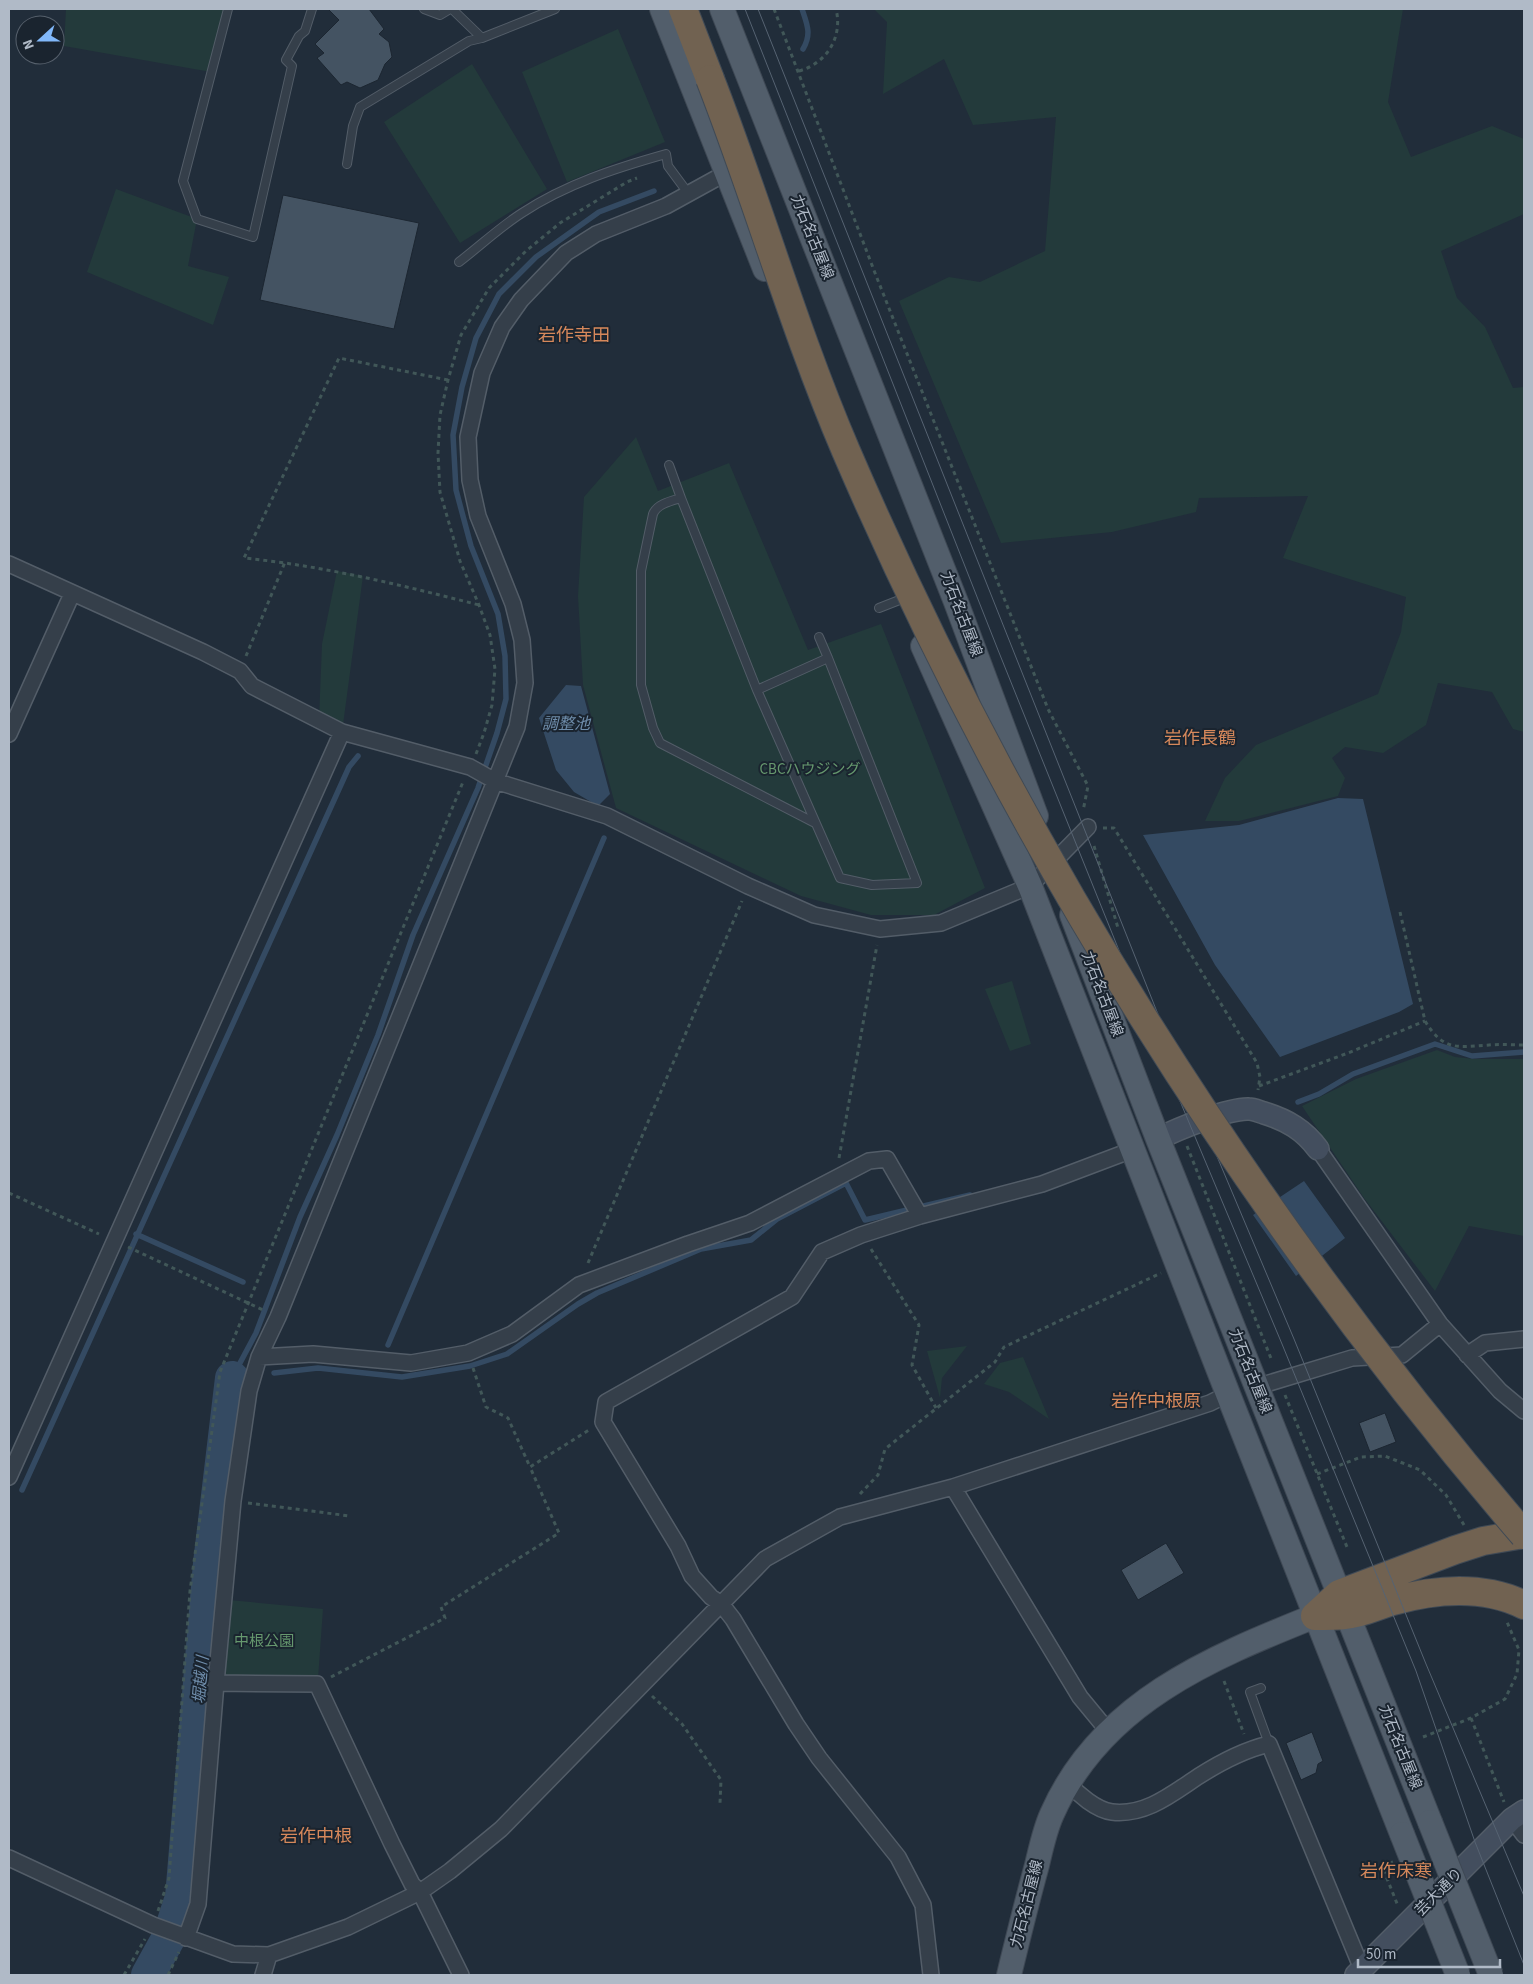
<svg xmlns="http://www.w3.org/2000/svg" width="1533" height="1984" viewBox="0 0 1533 1984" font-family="'Source Sans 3','Noto Sans JP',sans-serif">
<rect width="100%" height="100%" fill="#212d3a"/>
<path fill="#233a3b" d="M66,9H228L211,72L64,46Z
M874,9H1403L1388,102L1411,157L1492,126L1524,139V214L1441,251L1457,298L1485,327L1513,388L1524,387V732L1513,729L1492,692L1438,683L1426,725L1383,753L1345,747L1332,758L1345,778L1338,796L1239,821H1205L1225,778L1256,745L1378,694L1401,632L1406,597L1283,558L1308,496L1199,498L1196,512L1112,532L1001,543L899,301L949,277L980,282L1045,251L1056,117L973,125L944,59L883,94L887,22Z
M618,29L665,142L567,182L522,72Z
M472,64L547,189L460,243L384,122Z
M116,189L197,219L188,266L229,277L213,325L87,272Z
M636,437L658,491L729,463L808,650L881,624L985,888L934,915H871L801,896L616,808L583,685L578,596L584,497Z
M337,571L363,576L342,732L319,720L322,644Z
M1012,981L1031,1044L1010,1051L985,989Z
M1437,1050L1455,1057L1475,1059H1524V1236L1469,1226L1435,1291L1364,1198L1302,1106L1356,1079Z
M967,1346L942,1378L940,1398L927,1351Z
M1023,1357L1049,1419L1009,1392L984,1384L1000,1363Z
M229,1600L323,1609L318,1679L221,1680Z"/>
<path fill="#344a62" d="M566,685L581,686L610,794L598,806L574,792L556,770L539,718Z
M1338,798L1363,799L1413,1004L1399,1012L1280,1057L1215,965L1143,835L1239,825Z
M1304,1181L1345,1238L1296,1276L1253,1215Z"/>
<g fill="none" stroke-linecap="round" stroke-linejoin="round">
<path stroke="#344a62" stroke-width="5.5" d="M802,9C807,24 812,34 803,49
M1298,1102L1319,1094L1353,1074L1435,1044L1472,1056L1524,1052
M136,1234L243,1282
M388,1345L604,838
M274,1373L318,1368L402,1377L470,1366L507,1354L578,1304L597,1293L701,1249L751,1240L777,1219L846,1183L865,1220L970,1195
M232,1378L256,1333L300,1217L337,1135L378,1035L413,935L478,788L497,733L506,699L505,656L498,614L471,546L456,490L453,435L462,387L476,338L499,294L536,257L599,212L654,191
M22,1490L349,767L358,756"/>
<path stroke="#344a62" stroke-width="34" d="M148,1975L169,1937L182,1897L210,1563L232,1378"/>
</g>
<path fill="#445362" stroke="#1c2631" d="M328,9H369L384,29L379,34L389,42L392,57L385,64L378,80L360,88L347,82L341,85L317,58L324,53L315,44L339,20Z
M283,195L419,223L394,329L260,300Z
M1385,1413L1396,1442L1370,1452L1359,1423Z
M1166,1543L1184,1573L1138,1600L1121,1570Z
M1312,1732L1323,1761L1318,1764L1316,1773L1301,1780L1286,1743Z"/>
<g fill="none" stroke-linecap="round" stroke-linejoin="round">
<defs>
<path id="lane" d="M228,9L183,181L197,219L253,237L292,66L286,60L299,36L305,31L312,9
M424,9L440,15L450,9
M452,9L482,38L555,9
M347,164L353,126L360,107L469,41L482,38
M459,262C480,246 500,227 522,213C566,184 616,168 666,154L668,166L688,193
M669,465L681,498
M879,608L902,599
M819,637L828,658
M757,690L828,658L917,883L872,885L840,878L757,690L681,498C671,501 657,504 653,514L641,571V685L653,728L660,743L815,823
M1261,1688L1250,1692L1269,1744"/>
<path id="street" d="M9,564L203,652L240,671L252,686L342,732L470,767L495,781L607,816L748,886L814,915L880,929L941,923L1030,886L1088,827
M9,734L72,594
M1318,1149L1440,1324L1500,1391L1524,1411
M1467,1355L1485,1343L1524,1339
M259,1357L313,1354L411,1363L468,1353L512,1334L579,1285L688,1244L750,1223L869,1161L887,1159L920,1216
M1256,1387L1352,1358L1402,1355L1440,1324
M9,1477L342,732
M953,1487L1080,1697L1108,1731
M216,1683L233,1501L249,1391L259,1357L278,1317L517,727L525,683L522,640L513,604L478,516L470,480L468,437L482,373L502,327L521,300L566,253L596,234L666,206L726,173
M1068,1783C1078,1794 1096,1810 1112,1812C1146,1816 1173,1793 1199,1776C1221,1762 1244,1750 1269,1744L1362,1969
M1512,1819L1524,1835
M9,1858L153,1925L233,1954L269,1955L348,1927L420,1892L450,1871L501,1829L765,1559L840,1517L953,1487L1210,1403L1228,1394
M186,1938L198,1904L216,1683L317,1684L392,1844L412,1884L420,1892L461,1975
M263,1975L269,1955
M931,1975L923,1905L898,1857L819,1758L796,1724L733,1619L722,1605L711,1597L692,1576L678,1546L603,1422L606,1402L792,1297L822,1252L861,1235L920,1216L1042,1184L1132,1150"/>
<path id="secondary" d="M1158,1139C1177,1129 1229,1108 1249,1109C1254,1109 1260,1112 1264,1113C1287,1120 1304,1130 1318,1149
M1356,1975L1512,1819L1524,1811"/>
<path id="primary" d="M662,9L765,269
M722,9L956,602L1036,816
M923,646L1030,886L1228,1394L1402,1834
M1072,915L1158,1139L1430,1822
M1009,1975C1018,1938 1027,1901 1037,1865C1041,1848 1045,1829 1052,1814C1101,1703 1210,1658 1315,1616"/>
<path id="highway" d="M683,9L710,79
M1315,1616L1339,1594L1455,1550L1483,1541L1524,1534
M1315,1616C1325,1616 1335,1616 1345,1615C1361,1614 1378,1605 1393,1601C1435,1589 1484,1585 1524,1605"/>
</defs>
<use href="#lane" stroke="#535d68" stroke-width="10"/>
<use href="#street" stroke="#535d68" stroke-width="18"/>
<use href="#secondary" stroke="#535d68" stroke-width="24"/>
<use href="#primary" stroke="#3e4854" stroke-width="26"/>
<use href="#highway" stroke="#404a55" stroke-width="30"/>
<path stroke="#415758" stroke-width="3" stroke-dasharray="4 4" stroke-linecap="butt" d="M774,9L875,273L1048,709L1088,786L1083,811
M799,71C827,63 843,37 836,9
M448,380L339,358L244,558C324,566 401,585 479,605
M246,656L285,562
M476,754L484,733L492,705L495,669L490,635L479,605L460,561L440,492L438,453L440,415L448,380L461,335L489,288L526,251L560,223L627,182L637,178
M1103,828H1114L1257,1063L1260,1077L1258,1090
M1094,846L1118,928
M1400,912L1425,1021C1444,1052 1458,1047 1489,1045C1501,1044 1513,1045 1524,1045
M1259,1086L1348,1053L1425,1021
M1187,1146L1272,1361
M839,1158L877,945
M9,1193L99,1234
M128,1247L263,1310
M871,1249L919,1325L912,1365L936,1408
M588,1263L742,901
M473,1368L486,1407L508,1418L530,1467
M1285,1395L1347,1547
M1317,1474L1361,1457L1385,1456L1420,1470L1446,1495L1464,1525
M860,1494L878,1475L885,1449L995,1362L1004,1347L1161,1273
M248,1503L350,1516
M331,1677L445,1618L441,1607L559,1533L530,1467L589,1430
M1224,1681L1244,1734
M652,1696L682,1724L721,1780L720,1803
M1471,1718L1504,1802
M1423,1737L1471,1718L1505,1699L1517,1674L1519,1650L1507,1622
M1393,1862L1382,1866L1398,1906
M158,1911L169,1878L190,1591L220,1372L463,782
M124,1975L145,1939
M168,1975L179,1952"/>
<use href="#lane" stroke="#353f4a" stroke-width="8"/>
<use href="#street" stroke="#353f4a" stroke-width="15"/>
<use href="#secondary" stroke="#434e5e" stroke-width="21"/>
<use href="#primary" stroke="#525e6b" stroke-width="24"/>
<use href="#highway" stroke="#716251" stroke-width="28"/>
<path stroke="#566372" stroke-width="1" d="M745,9L998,650L1172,1082L1282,1344L1416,1671L1475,1842L1524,1965
M758,9L1173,1052L1294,1339L1426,1664L1524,1896"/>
<defs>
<path id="primary-bridge" d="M1430,1822L1491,1975
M1402,1834L1458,1975"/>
<path id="highway-bridge" d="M710,79C758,202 794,330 846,451C1015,844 1246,1211 1524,1535"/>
</defs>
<use href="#primary-bridge" stroke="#3e4854" stroke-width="26" stroke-linecap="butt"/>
<use href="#highway-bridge" stroke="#404a55" stroke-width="30" stroke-linecap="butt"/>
<use href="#primary-bridge" stroke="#525e6b" stroke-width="24"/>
<use href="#highway-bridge" stroke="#716251" stroke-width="28"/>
</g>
<g text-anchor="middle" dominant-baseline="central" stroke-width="4" stroke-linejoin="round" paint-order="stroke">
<g font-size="15" fill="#b0bac7" stroke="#1a242f">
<text transform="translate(812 237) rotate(68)">力石名古屋線</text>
<text transform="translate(961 614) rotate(69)">力石名古屋線</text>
<text transform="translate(1102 994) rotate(69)">力石名古屋線</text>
<text transform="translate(1250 1371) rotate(68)">力石名古屋線</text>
<text transform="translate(1400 1747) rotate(68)">力石名古屋線</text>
<text transform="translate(1439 1892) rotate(-45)">芸大通り</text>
<text transform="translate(1027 1904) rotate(-76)">力石名古屋線</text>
</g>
<g font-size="15" fill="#66986e" stroke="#1a242f">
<text x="810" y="769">CBCハウジング</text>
<text x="264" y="1641">中根公園</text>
</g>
<g font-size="16" font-style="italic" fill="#6f8dab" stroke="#1a242f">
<text x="566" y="724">調整池</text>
<text transform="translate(201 1680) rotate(-85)">堀越川</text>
</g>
<g font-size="18" fill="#d6885b" stroke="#1a242f">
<text x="574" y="335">岩作寺田</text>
<text x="1200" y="738">岩作長鶴</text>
<text x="1156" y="1401">岩作中根原</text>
<text x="316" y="1836">岩作中根</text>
<text x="1396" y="1871">岩作床寒</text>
</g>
</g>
<rect width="1533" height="1984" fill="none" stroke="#b0bac7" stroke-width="20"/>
<g transform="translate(40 40) rotate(249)"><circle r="24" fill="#1a242f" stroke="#56606c"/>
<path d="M0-4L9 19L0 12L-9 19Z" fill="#81b8fa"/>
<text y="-8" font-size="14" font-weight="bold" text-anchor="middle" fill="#b0bac7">N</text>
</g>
<path d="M1358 1959v8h142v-8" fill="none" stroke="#b0bac7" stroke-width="2.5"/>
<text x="1366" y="1959" font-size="15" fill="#b0bac7" stroke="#1a242f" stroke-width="4" paint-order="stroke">50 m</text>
</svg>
